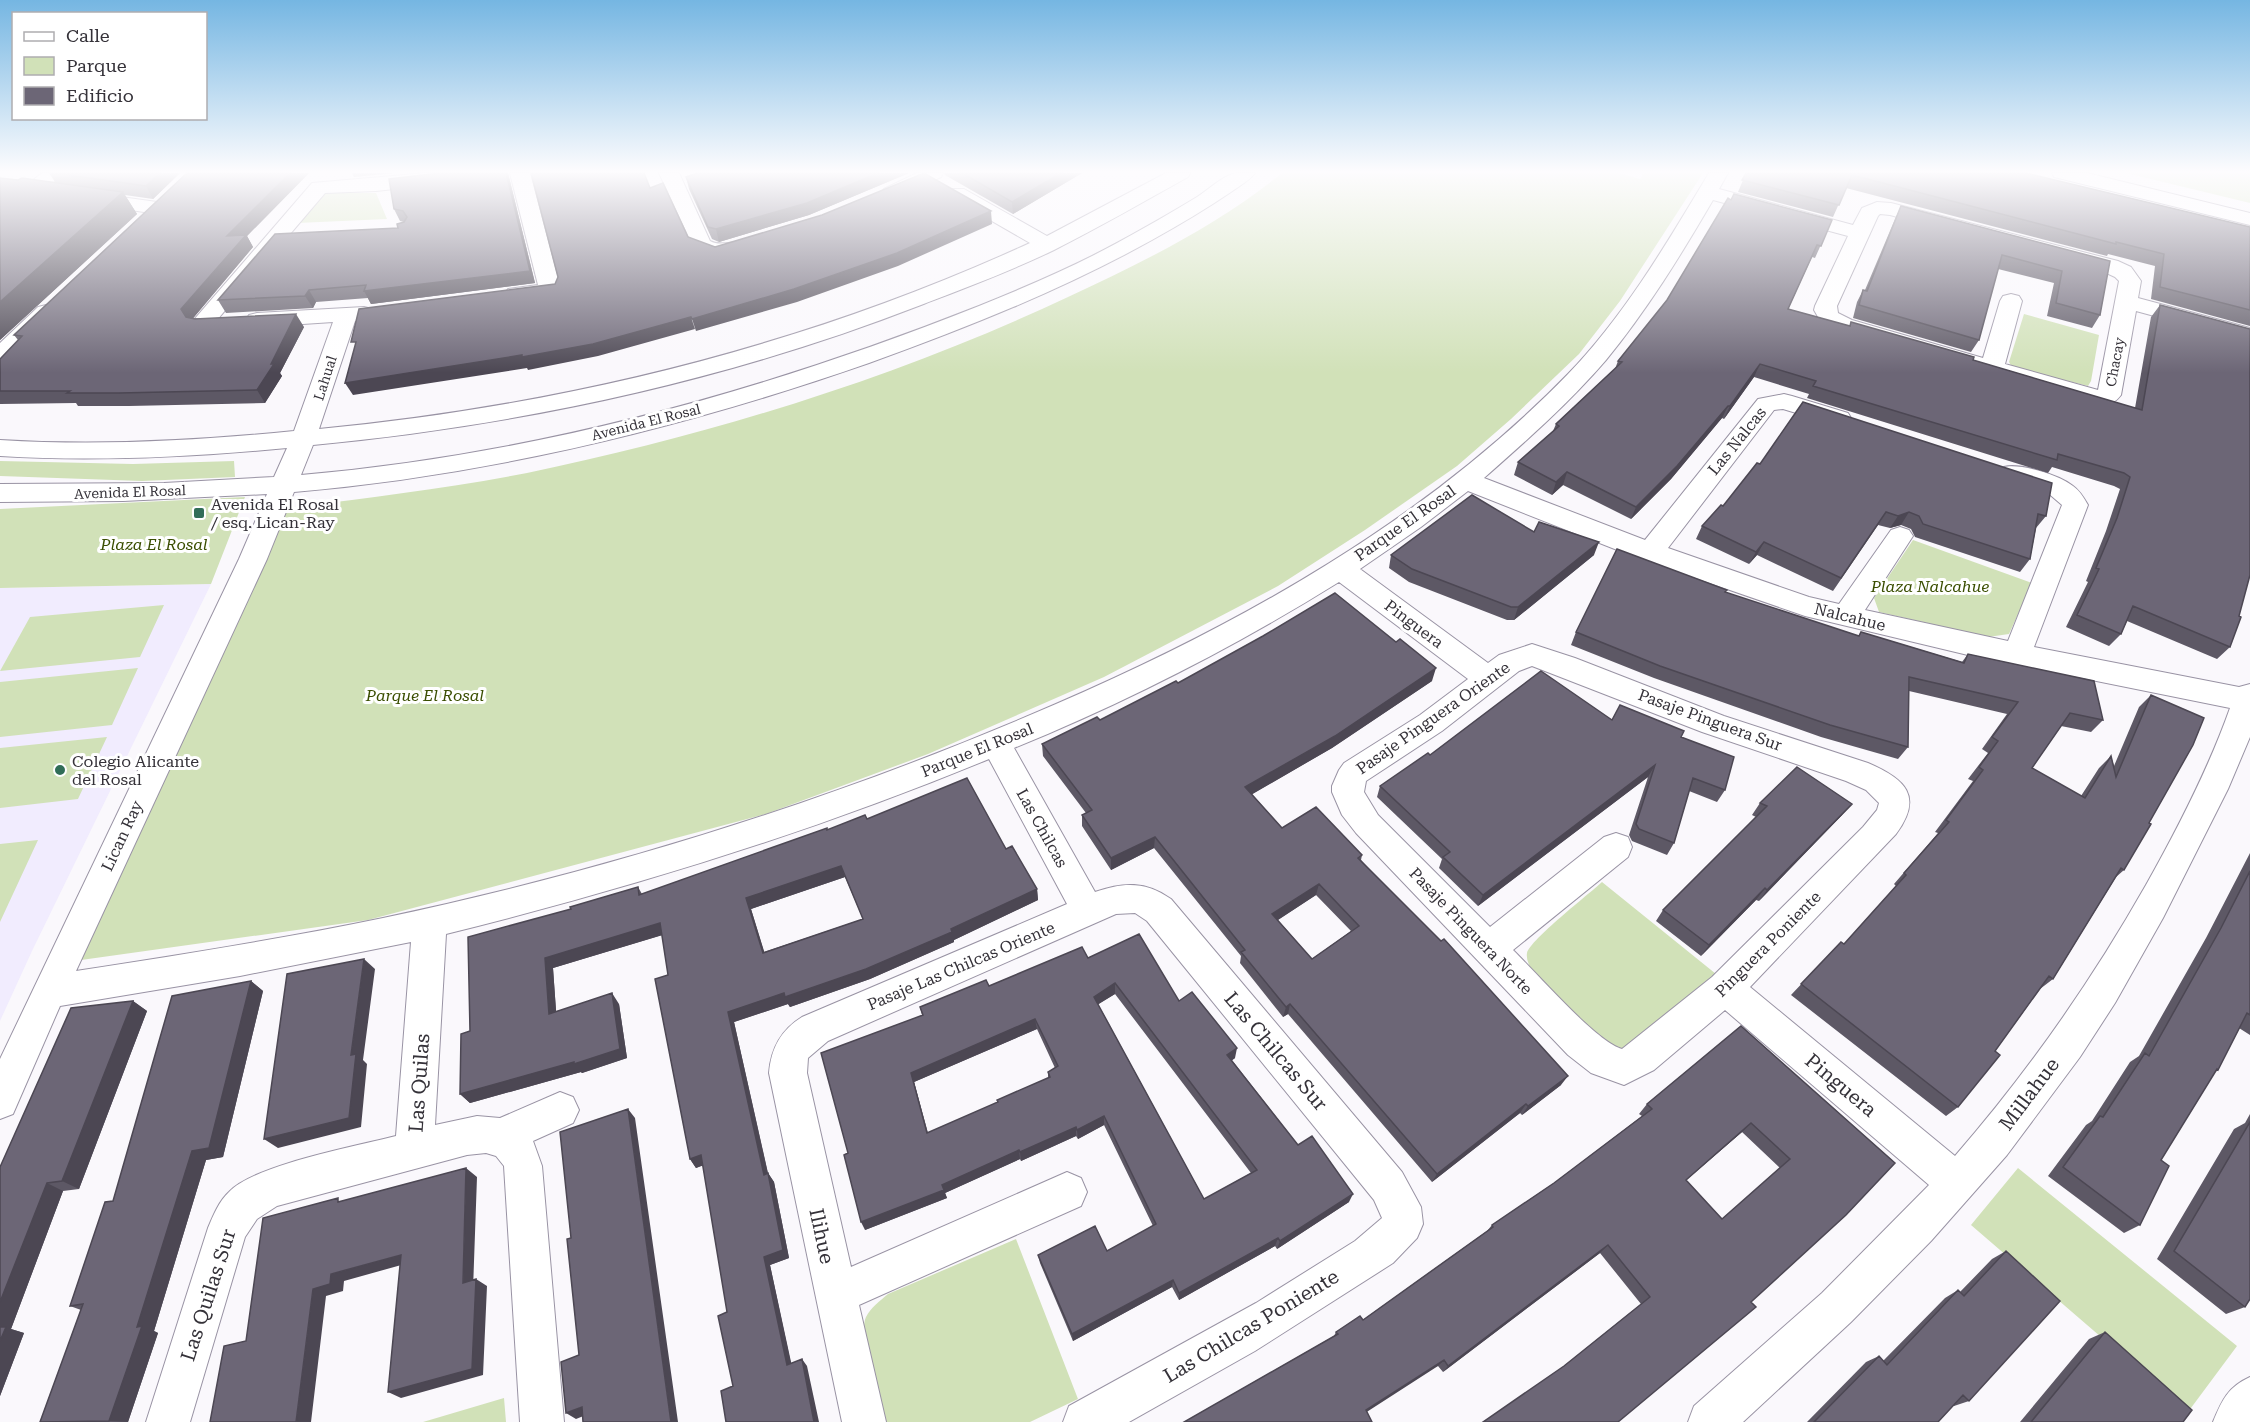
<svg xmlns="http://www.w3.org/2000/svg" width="2250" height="1422" viewBox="0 0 2250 1422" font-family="'Roboto Serif',serif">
<rect width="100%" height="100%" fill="#faf8fc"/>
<path fill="#f1ecfe" d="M211,584L32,951L0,1021V588Z"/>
<path fill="#d1e1b8" d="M1282,173H1619L1640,179L1644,173H1703L1620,301L1579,354L1511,419L1457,466L1365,530L1278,586L1104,677L928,754L766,814L368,920L74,961L285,514L297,507C373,497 451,488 527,473C713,434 896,378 1068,297C1141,263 1219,225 1282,173Z
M2126,173H2250V203Z
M324,193H376L387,219L297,223Z
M2024,314L2099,335L2091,381L2088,386L2012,367L2009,362Z
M0,461L133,464L234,461L235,477L142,481L0,476Z
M245,497L211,584L0,588V509Z
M1913,540L2032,583L2009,634L1988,637L1879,612L1874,598Z
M164,605L140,657L0,671L30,617Z
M138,668L112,725L0,737V682Z
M107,737L78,799L0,808V748Z
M38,840L0,922V844Z
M1602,882L1716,974L1622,1050L1607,1047L1532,971C1529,965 1526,959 1527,953C1531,939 1588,895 1602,882Z
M2018,1168L2237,1346L2188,1412L1971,1225Z
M1016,1239L1078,1399L1030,1422H884C879,1400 857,1336 866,1317C871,1307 880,1301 888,1294Z
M504,1398L506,1422H423Z"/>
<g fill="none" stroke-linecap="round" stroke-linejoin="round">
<defs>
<path id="street" d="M42,173H65L39,193H25L22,189Z
M427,173H493L491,177L484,179L376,191L325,193L211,327L203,329L195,327L192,322L312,183Z
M510,173H530L561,290L558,295L516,301L508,299L505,294L508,289L538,285Z
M659,173H679L710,241C721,247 731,240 742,243L745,247L742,251C726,257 709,259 694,248Z
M917,173H943L941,177L898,197H884L881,193L884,189Z
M1166,173H1190L1188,177C1143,202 1098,228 1054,250C1011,271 965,288 921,305C726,381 521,425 313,445L301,475C534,455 762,392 979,306C1026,287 1073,267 1117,243C1144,228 1171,213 1197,197C1208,190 1218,180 1230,175C1237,172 1248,173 1255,173C1249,181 1239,186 1231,192C1206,209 1179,225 1152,240C1062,290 966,328 869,363C683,428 490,475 294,492L267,559L76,971C179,955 282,939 383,918C614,869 840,798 1056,704C1243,623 1426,520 1568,374C1625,315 1667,243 1709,173H1728L1719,189L1853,225L1862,208L1877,202L1891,203L2118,261L2131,267L2141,281L2138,298L2250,328V342L2136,311L2121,395C2114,405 2104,406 2093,404L1836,330L1821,322L1814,310L1815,306L1848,236L1713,200C1681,255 1647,310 1606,360C1569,403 1526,441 1484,478L1645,540L1758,399L1784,394L1792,396L1848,413L1851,418L1848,423L1839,426L1783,409L1774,410L1668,548L1809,597L1839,604L1891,530L1900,527L1909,530L1913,536L1865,610L2008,641L2062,505L2048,493L2004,479L2000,473L2004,467C2020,463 2060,475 2073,486C2080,491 2084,498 2088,505L2034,647L2239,687L2250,684V737L2228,789L2163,918L2115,1003L2080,1057L2007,1155L1931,1241L1851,1322L1743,1422H1688L1694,1406L1822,1293L1929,1185L1725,1010L1654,1070L1624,1085L1591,1073L1568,1055L1356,833L1342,815L1332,792V786L1339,770L1344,763L1420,715L1468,679L1339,582C1236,646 1127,702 1014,748L1095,892C1123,882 1146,881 1171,899L1402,1172L1421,1207L1423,1224L1417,1238L1393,1263L1255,1351L1129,1422H1063L1069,1406L1256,1303L1355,1241L1382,1218L1374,1200L1147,921L1135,913L1116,914L828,1041L808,1058L807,1073L851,1267L1067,1172L1081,1178L1087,1192L1081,1206L859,1305L886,1422H842L769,1073C771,1048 781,1030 802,1017L1067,904L989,759C813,832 631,888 446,934L435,1125L477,1116L500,1118L560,1092L573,1097L579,1110L573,1123L533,1141L542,1166L564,1422H520L504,1166L496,1156L486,1153L467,1155L277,1206L257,1219L245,1237L190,1422H146L208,1228C213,1216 219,1201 229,1192C254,1165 357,1146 396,1136L411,942L240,976L60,1006L13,1114L0,1119V1059L239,559L267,494L123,501L0,502V484L164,483L274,477L287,448C191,457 96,462 0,456V440C98,446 196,441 294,431L333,322L257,327L249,325L246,320L249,315L257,313L364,307L372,309L375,314L372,319L355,321L319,429C567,405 803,347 1030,243L950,197L947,193L950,189H964L1047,236ZM1880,214L1890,215L2102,271L2115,277L2119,281L2098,390L2005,364L2022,301L2019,296L2011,294L2003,296L2000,301L1983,358L1852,320L1838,313L1837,306L1878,216ZM1468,491L1640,559L1805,616L1968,655L2230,708C2208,770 2178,828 2146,885C2091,982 2028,1072 1955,1156L1750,987L1896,834C1924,796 1905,779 1868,763L1724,716L1575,658L1532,644L1499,655L1488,663L1360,569L1421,527ZM1532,666L1702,732L1846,781L1866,790L1879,803L1877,810L1863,827L1712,977L1622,1049C1595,1041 1536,972 1513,950L1628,857L1632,847L1628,837L1616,833L1604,837L1490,927L1378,815L1364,792L1366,781L1442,731L1519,671Z
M2052,173H2087L2250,213V225L2054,177Z
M92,193L157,202L164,204L167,208L164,212L157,214L85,203L82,199L85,195Z
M46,305L54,307L57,312L54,317L8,360L0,362V343L38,307Z
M2250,1377V1422H2213C2222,1400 2228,1387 2250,1377Z"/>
</defs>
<use href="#street" stroke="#9993a4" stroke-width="2"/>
<use href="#street" fill="#fff" fill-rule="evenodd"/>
</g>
<path fill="#5d5865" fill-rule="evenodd" d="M49,173H180L153,199L125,195L137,214L0,340V178L18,180L55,182Z
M187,173H309L247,236L253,247L193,318L304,327L280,373L282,376L265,403L129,406H78L76,403L0,404V359L18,340L14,335Z
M352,173H396L354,177Z
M508,173L535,283L371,304L368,298L316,302L313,308L226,313L218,300L398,228L404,222L400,221L394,209Z
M697,173H909L809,215L719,242L712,239L689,189L686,177Z
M944,173H1082L1013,214L945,175Z
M1746,173H2026L2250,227V326L2151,299L2155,266L2108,254L2107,256L1846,188L1833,217L1738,192Z
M1901,206L2110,261L2100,315L2092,328L2047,316L2054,283L1998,269L1979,340L1971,352L1853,318L1857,302L1863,290H1865L1895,219Z
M1832,220L1815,258L1812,257L1788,309L1973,360L2135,408L2151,317L2160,305L2230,647L2217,659L2127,621L2121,634L2109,646L2066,627L2088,582L2086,581L2106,531L2120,489L2114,486L2052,467L2048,473L1807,398L1809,394L1754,377L1724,419L1722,418L1671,479L1631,519L1563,485L1552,495L1514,475L1518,462L1553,431L1556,424L1615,369L1618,361Z
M1803,402L2046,516L2036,528L2030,559L2020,572L1915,537L1911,529L1901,525L1890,528L1878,525L1833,591L1757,555L1749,564L1696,539L1702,526L1723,506L1760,464Z
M1534,532L1594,555L1514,620H1507L1409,582L1389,568L1391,555Z
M1725,592L1858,636L1861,632L1962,662L1968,654L2103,720L2091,732L2061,726L2032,768L2081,796L2099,768L2111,756L2114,766L2139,707L2151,695L2149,823L2124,870L2116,877L2053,979L2040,989L1995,1051L1958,1107L1946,1116L1791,995L1841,942L1844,944L1896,886L1894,884L1938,833L1935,832L1973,781L1968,779L1988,753L1982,749L2007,714L1909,691L1908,747L1898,759L1821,737L1654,678L1571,645L1576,632Z
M1432,681L1332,748L1252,794L1282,828L1362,855L1361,860L1561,1085L1522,1115L1520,1113L1432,1182L1288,1014L1283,1017L1240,963L1241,956L1154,848L1111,870L1082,826V815L1086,813L1043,756L1042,744L1100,720L1178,683ZM1316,895L1351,931L1312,959L1278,920Z
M1612,720L1725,790L1717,802L1689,791L1674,843L1667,855L1632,841L1629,835L1648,777L1478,906L1439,868L1442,859L1377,797L1380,786L1430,755Z
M1760,803L1842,815L1759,901L1756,900L1701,956L1656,921L1663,910L1756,817L1752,815Z
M867,819L1006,849L1037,889L1038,900L954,940V942L870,979L790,1007L788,1004L734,1022L768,1173L774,1182L789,1258L770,1265L791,1364L807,1366L733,1386L727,1312L703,1165L696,1168L690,1159L668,975L662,935L553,968L556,1011L619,1004L627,1058L582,1073L581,1072L470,1103L460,1094L470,1031L571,909L638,887L642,894L827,830ZM845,877L863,919L764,952L751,909Z
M2250,853V1035L2239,1028L2218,1070L2215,1072L2161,1160L2140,1225L2124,1233L2048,1176L2086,1125L2092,1121L2130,1062L2139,1056L2206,938Z
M1088,958L1179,1001L1235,1058L1232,1060L1298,1145L1349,1202L1277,1249L1275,1246L1179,1300L1172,1287L1073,1341L1040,1263L1038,1255L1107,1251L1153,1226L1104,1125L1078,1139L1076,1136L1021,1161L1020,1159L945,1193L947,1198L865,1230L922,1015L920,1007L989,986ZM1115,994L1251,1173L1204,1199L1098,1004ZM1037,1029L1055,1068L1048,1072V1078L998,1103L928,1133L914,1082Z
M251,981L263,991L223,1157L206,1160L154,1331L158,1333L128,1422H40L81,1310L70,1306L113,1201Z
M133,1001L147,1011L79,1189L63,1191L11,1329L24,1333L0,1396V1167Z
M1741,1026L1895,1163L1564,1366L1641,1304L1600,1253L1443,1372L1438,1366L1184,1422L1334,1336L1336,1332L1363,1320L1487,1231L1492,1225L1554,1183L1642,1116L1639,1114L1647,1104ZM1742,1132L1780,1168L1722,1219L1686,1180Z
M2250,1114V1299L2245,1307L2226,1314L2157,1259L2234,1129L2245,1123Z
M2006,1251L1969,1401L1954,1406V1405L1938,1422H1807L1866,1362L1879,1356L1883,1361L1945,1298L1958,1290L1960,1292L1992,1259Z
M2105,1332L2183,1422H2020L2089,1339Z"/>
<path fill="#4c4753" d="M160,173H180L153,199L146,186Z
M290,173H309L247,236L253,247L190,322L181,309L227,236Z
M506,173H508L535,283L371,304L364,291Z
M878,173H909L809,215L719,242L716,229Z
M1061,173H1082L1013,214L1012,202Z
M123,192L137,214L0,340V302Z
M991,211L992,224L898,266L797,302L696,331L692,319Z
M309,290L316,302L313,308L305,296Z
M296,314L304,327L280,373L282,376L265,403L257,390Z
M691,317L695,329L598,356L528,370L527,368L353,395L345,383Z
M1760,364L1754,377L1724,419L1730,406Z
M1728,406L1722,418L1671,479L1631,519L1636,507Z
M1567,472L1563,485L1552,495L1556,482Z
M1909,512L1901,525L1890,528L1898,516Z
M1599,542L1594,555L1514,620L1518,607Z
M1764,542L1757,555L1749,564L1756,552Z
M1436,668L1432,681L1332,748L1244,799L1245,787Z
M1655,765L1648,777L1478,906L1483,895Z
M1852,804L1842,815L1759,901L1767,890Z
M1155,837L1154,848L1111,870V858Z
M841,866L845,877L751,909L768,964L763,953L746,898Z
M1319,884L1316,895L1270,925L1272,914Z
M1765,888L1756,900L1701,956L1709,945Z
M1037,889L1038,900L954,940V942L870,979L790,1007L788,1004L734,1022L770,1183L764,1175L728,1012L784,993L951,929Z
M660,923L666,934L553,968L557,1024L549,1014L545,958Z
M364,959L375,969L363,1060L367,1064L361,1127L278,1148L264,1139L351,1055Z
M251,981L263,991L223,1157L206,1160L154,1331L158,1333L128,1422L109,1421L137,1327L192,1151Z
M1115,983V994L1094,1007V997Z
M612,993L619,1004L627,1058L582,1073L581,1072L470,1103L460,1094Z
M133,1001L147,1011L79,1189L62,1181Z
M1290,1004L1288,1014L1283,1017L1286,1007Z
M1035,1019L1037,1029L914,1082L930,1142L911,1073Z
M1237,1048L1235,1058L1226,1065L1227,1055Z
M1568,1076L1561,1085L1522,1115L1528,1106Z
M1526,1104L1520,1113L1432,1182L1437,1174Z
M628,1109L635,1118L678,1422H671Z
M1104,1116V1125L1078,1139L1077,1130Z
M1751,1123L1742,1132L1677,1188L1686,1180Z
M1076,1127V1136L1021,1161L1020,1152Z
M1019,1150L1020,1159L945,1193L942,1185Z
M701,1155L707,1164L696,1168L690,1159Z
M466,1168L477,1177L473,1290L463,1283Z
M768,1173L774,1182L789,1258L770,1265L793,1371L787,1365L764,1257Z
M47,1183L63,1191L11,1329L24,1333L0,1396V1302Z
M944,1190L947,1198L865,1230L861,1222Z
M1353,1194L1349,1202L1277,1249L1280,1241Z
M1278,1238L1275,1246L1179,1300V1293Z
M1608,1245L1600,1253L1443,1372L1448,1366Z
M401,1255L412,1262L344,1281L343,1291L326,1296L311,1422H296L313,1289L331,1274Z
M476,1279L487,1286L483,1375L401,1398L388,1392Z
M1173,1280L1172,1287L1073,1341L1072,1334Z
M802,1359L807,1366L819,1422H814Z
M1444,1360L1438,1366L1362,1415L1366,1410Z
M582,1407L591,1413L576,1419L566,1413Z"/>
<path fill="#6c6676" stroke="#4c4753" stroke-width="1.5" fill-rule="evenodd" d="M54,173H160L146,186Z
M187,173H290L227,236L246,235L181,309L186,317L195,319L296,314L271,364H274L257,390L119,393H67L70,391H0V359L22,336L14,335Z
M440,173H506L530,271L364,291L366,285L309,290L305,296L218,300L275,234L398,228L397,224L404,222L407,217L403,211L394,209L389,179Z
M531,173H644L650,188L663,183L688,237L715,247L822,215L924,173L991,211L897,253L794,289L692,319L691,317L593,344L522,357V355L345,383L356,342H351L359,309L555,284L558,277Z
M697,173H878L807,203L716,229L708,227L686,177Z
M962,173H1061L1012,202Z
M1746,173H2026L2250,227V310L2160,287L2164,254L2116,242V244L1852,175L1839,205L1742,180Z
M0,178L18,180L22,178L123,192L0,302Z
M1734,194L1832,220L1821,246L1817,245L1788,309L1850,326L1851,322L1974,357L1973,360L2142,410L2160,305L2250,329V575L2239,616L2241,617L2230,647L2133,606L2121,634L2077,615L2099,569L2096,568L2117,518L2130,477L2124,473L2058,454L2057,460L1813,386L1816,381L1760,364L1730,406H1728L1677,466L1636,507L1567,472L1556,482L1518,462L1559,426L1556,424L1622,362L1618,361L1667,300L1728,198L1731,200Z
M1901,206L2110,261L2100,315L2056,303L2062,271L2002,255L1979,340L1859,305L1863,290L1867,291Z
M1803,402L2052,483L2046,516L2038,514L2030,559L1923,524L1919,516L1909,512L1898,516L1886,512L1841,578L1764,542L1756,552L1702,526L1721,505L1723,506L1757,463L1760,464Z
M1472,495L1534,532L1539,522L1599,542L1518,607H1511L1412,569L1391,555Z
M1617,549L1727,590L1725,592L1859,636L1861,632L1964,663L1968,654L2094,681L2103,720L2070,713L2032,768L2085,798L2111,756L2116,777L2151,695L2204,718L2193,745L2149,823L2151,824L2124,870L2121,868L2053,979L2049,976L1995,1051L2000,1055L1958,1107L1801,984L1841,942L1844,944L1906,875L1904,873L1949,822L1946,820L1983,770L1979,767L1998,741L1992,737L2018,702L1909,677L1908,747L1830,725L1660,666L1576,632Z
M1335,593L1396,642L1400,639L1436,668L1335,736L1245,787L1282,828L1316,807L1362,855L1358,858L1441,941L1444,939L1568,1076L1528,1106L1526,1104L1437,1174L1290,1004L1286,1007L1241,952L1245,950L1155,837L1111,858L1082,815L1092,810L1042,744L1097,717L1100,720L1176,681L1178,683L1263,636ZM1319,884L1359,926L1312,959L1272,914Z
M1541,671L1612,720L1620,705L1684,731L1681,737L1734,757L1725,790L1693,778L1674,843L1639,829L1636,824L1655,765L1483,895L1443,857L1450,852L1380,786L1428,753L1430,755Z
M1797,767L1852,804L1767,890L1765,888L1709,945L1663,910L1767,806L1760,803Z
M967,778L1006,849L1012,846L1037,889L951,929L952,932L866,969L785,997L784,993L728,1012L764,1175L768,1173L783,1250L764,1257L787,1365L802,1359L814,1422H726L721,1391L733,1386L718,1316L727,1312L701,1155L690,1159L655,979L668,975L660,923L545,958L549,1014L612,993L620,1049L574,1064V1062L460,1094L461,1034L470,1031L468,937L571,909L570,907L638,887L639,895L827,828V830L865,815L867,819ZM841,866L863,919L763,953L746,898Z
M2250,871V1015L2247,1013L2218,1070L2217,1069L2161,1160L2169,1166L2140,1225L2063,1167L2100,1116L2103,1117L2145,1053L2149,1056L2221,928Z
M1139,934L1179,1001L1192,992L1237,1048L1227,1055L1298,1145L1312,1136L1353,1194L1280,1241L1278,1238L1179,1293L1173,1280L1072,1334L1038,1255L1095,1226L1107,1251L1156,1224L1104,1116L1077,1130L1076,1127L1020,1152L1019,1150L942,1185L944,1190L861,1222L844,1155L848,1153L821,1053L923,1015L920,1007L986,980L989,986L1082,947L1088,958ZM1115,983L1257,1170L1204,1199L1094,997ZM1035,1019L1058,1066L1048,1072L1050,1077L997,1100L998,1102L927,1133L911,1073Z
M364,959L351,1055L356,1054L349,1118L264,1139L287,974Z
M251,981L209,1148L192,1151L137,1327L142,1326L109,1421L40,1422L83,1304L70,1306L105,1202L113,1201L172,996Z
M133,1001L62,1181L47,1183L0,1302V1167L71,1008Z
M1741,1026L1895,1163L1846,1215L1751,1302L1756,1307L1618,1422H1483L1564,1366L1650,1297L1608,1245L1448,1366L1444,1360L1366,1410L1372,1422H1184L1338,1334L1336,1332L1360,1316L1363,1320L1493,1227L1492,1225L1554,1183L1652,1109L1647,1104ZM1751,1123L1790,1159L1722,1219L1686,1180Z
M628,1109L671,1422H583L582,1407L566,1413L561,1362L579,1355L567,1239L571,1238L560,1132Z
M2250,1122V1299L2245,1307L2174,1251Z
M466,1168L463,1283L476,1279L472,1369L388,1392L401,1255L331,1274L330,1284L313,1289L296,1422H210L224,1346L246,1341L263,1218L338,1198V1202Z
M2006,1251L2060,1301L1969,1401L1963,1395L1938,1422H1814L1879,1356L1887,1365L1958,1290L1964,1296Z
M0,1327H6L0,1341Z
M2105,1332L2192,1410L2183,1422H2031Z"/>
<linearGradient id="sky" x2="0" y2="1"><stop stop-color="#75b6e2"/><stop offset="0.46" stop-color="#fdfcfe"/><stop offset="1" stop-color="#fdfcfe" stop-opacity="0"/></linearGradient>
<rect width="2250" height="373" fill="url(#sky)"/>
<g fill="#316d57" stroke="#fff" stroke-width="2">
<rect x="193" y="507" width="12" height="12" rx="3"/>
<circle cx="60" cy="770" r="6"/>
</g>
<g text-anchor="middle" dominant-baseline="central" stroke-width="6" stroke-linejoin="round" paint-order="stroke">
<g font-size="14" fill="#353239" stroke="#fff">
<text transform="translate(2115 362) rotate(-79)">Chacay</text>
<text transform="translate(325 378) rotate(-72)">Lahual</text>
<text transform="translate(646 422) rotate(-14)">Avenida El Rosal</text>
<text transform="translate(130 492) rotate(-2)">Avenida El Rosal</text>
</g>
<g font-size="16" fill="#353239" stroke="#fff">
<text transform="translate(1737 441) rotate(-51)">Las Nalcas</text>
<text transform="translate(1405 523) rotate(-35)">Parque El Rosal</text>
<text transform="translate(1850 617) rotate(14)">Nalcahue</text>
<text transform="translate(1414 624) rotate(37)">Pinguera</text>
<text transform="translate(1433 718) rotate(-35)">Pasaje Pinguera Oriente</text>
<text transform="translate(1710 720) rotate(20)">Pasaje Pinguera Sur</text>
<text transform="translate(977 750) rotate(-22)">Parque El Rosal</text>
<text transform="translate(1042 828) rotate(61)">Las Chilcas</text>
<text transform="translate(122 836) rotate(-65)">Lican Ray</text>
<text transform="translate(1471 931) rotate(46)">Pasaje Pinguera Norte</text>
<text transform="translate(1768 944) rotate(-45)">Pinguera Poniente</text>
<text transform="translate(961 966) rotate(-23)">Pasaje Las Chilcas Oriente</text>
</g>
<g font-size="16" fill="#353239" stroke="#fff" text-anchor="start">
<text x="211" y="504">Avenida El Rosal<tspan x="211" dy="18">/ esq. Lican-Ray</tspan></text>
<text x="72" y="761">Colegio Alicante<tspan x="72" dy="18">del Rosal</tspan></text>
</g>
<g font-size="16" font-style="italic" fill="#3a4e01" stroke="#fff">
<text x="154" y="544">Plaza El Rosal</text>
<text x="1930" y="586">Plaza Nalcahue</text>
<text x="425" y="695">Parque El Rosal</text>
</g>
<g font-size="20" fill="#353239" stroke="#fff">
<text transform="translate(1276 1051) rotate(50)">Las Chilcas Sur</text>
<text transform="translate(419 1083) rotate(-86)">Las Quilas</text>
<text transform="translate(1841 1085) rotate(40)">Pinguera</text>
<text transform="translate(2029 1094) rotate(-53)">Millahue</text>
<text transform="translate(822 1236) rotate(78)">Ilihue</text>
<text transform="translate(208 1295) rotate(-72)">Las Quilas Sur</text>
<text transform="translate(1251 1326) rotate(-31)">Las Chilcas Poniente</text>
</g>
</g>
<rect x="12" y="12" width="195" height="108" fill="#ffffff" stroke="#aeadb0" stroke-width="1.5"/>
<rect x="24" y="32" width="30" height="9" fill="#ffffff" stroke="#aeadb0" stroke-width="1.5"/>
<text x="66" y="42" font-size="18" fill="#353239">Calle</text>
<rect x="24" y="57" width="30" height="18" fill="#d1e1b8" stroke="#aeadb0" stroke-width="1.5"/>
<text x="66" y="72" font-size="18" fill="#353239">Parque</text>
<rect x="24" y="87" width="30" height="18" fill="#6c6676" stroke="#aeadb0" stroke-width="1.5"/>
<text x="66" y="102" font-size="18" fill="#353239">Edificio</text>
</svg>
